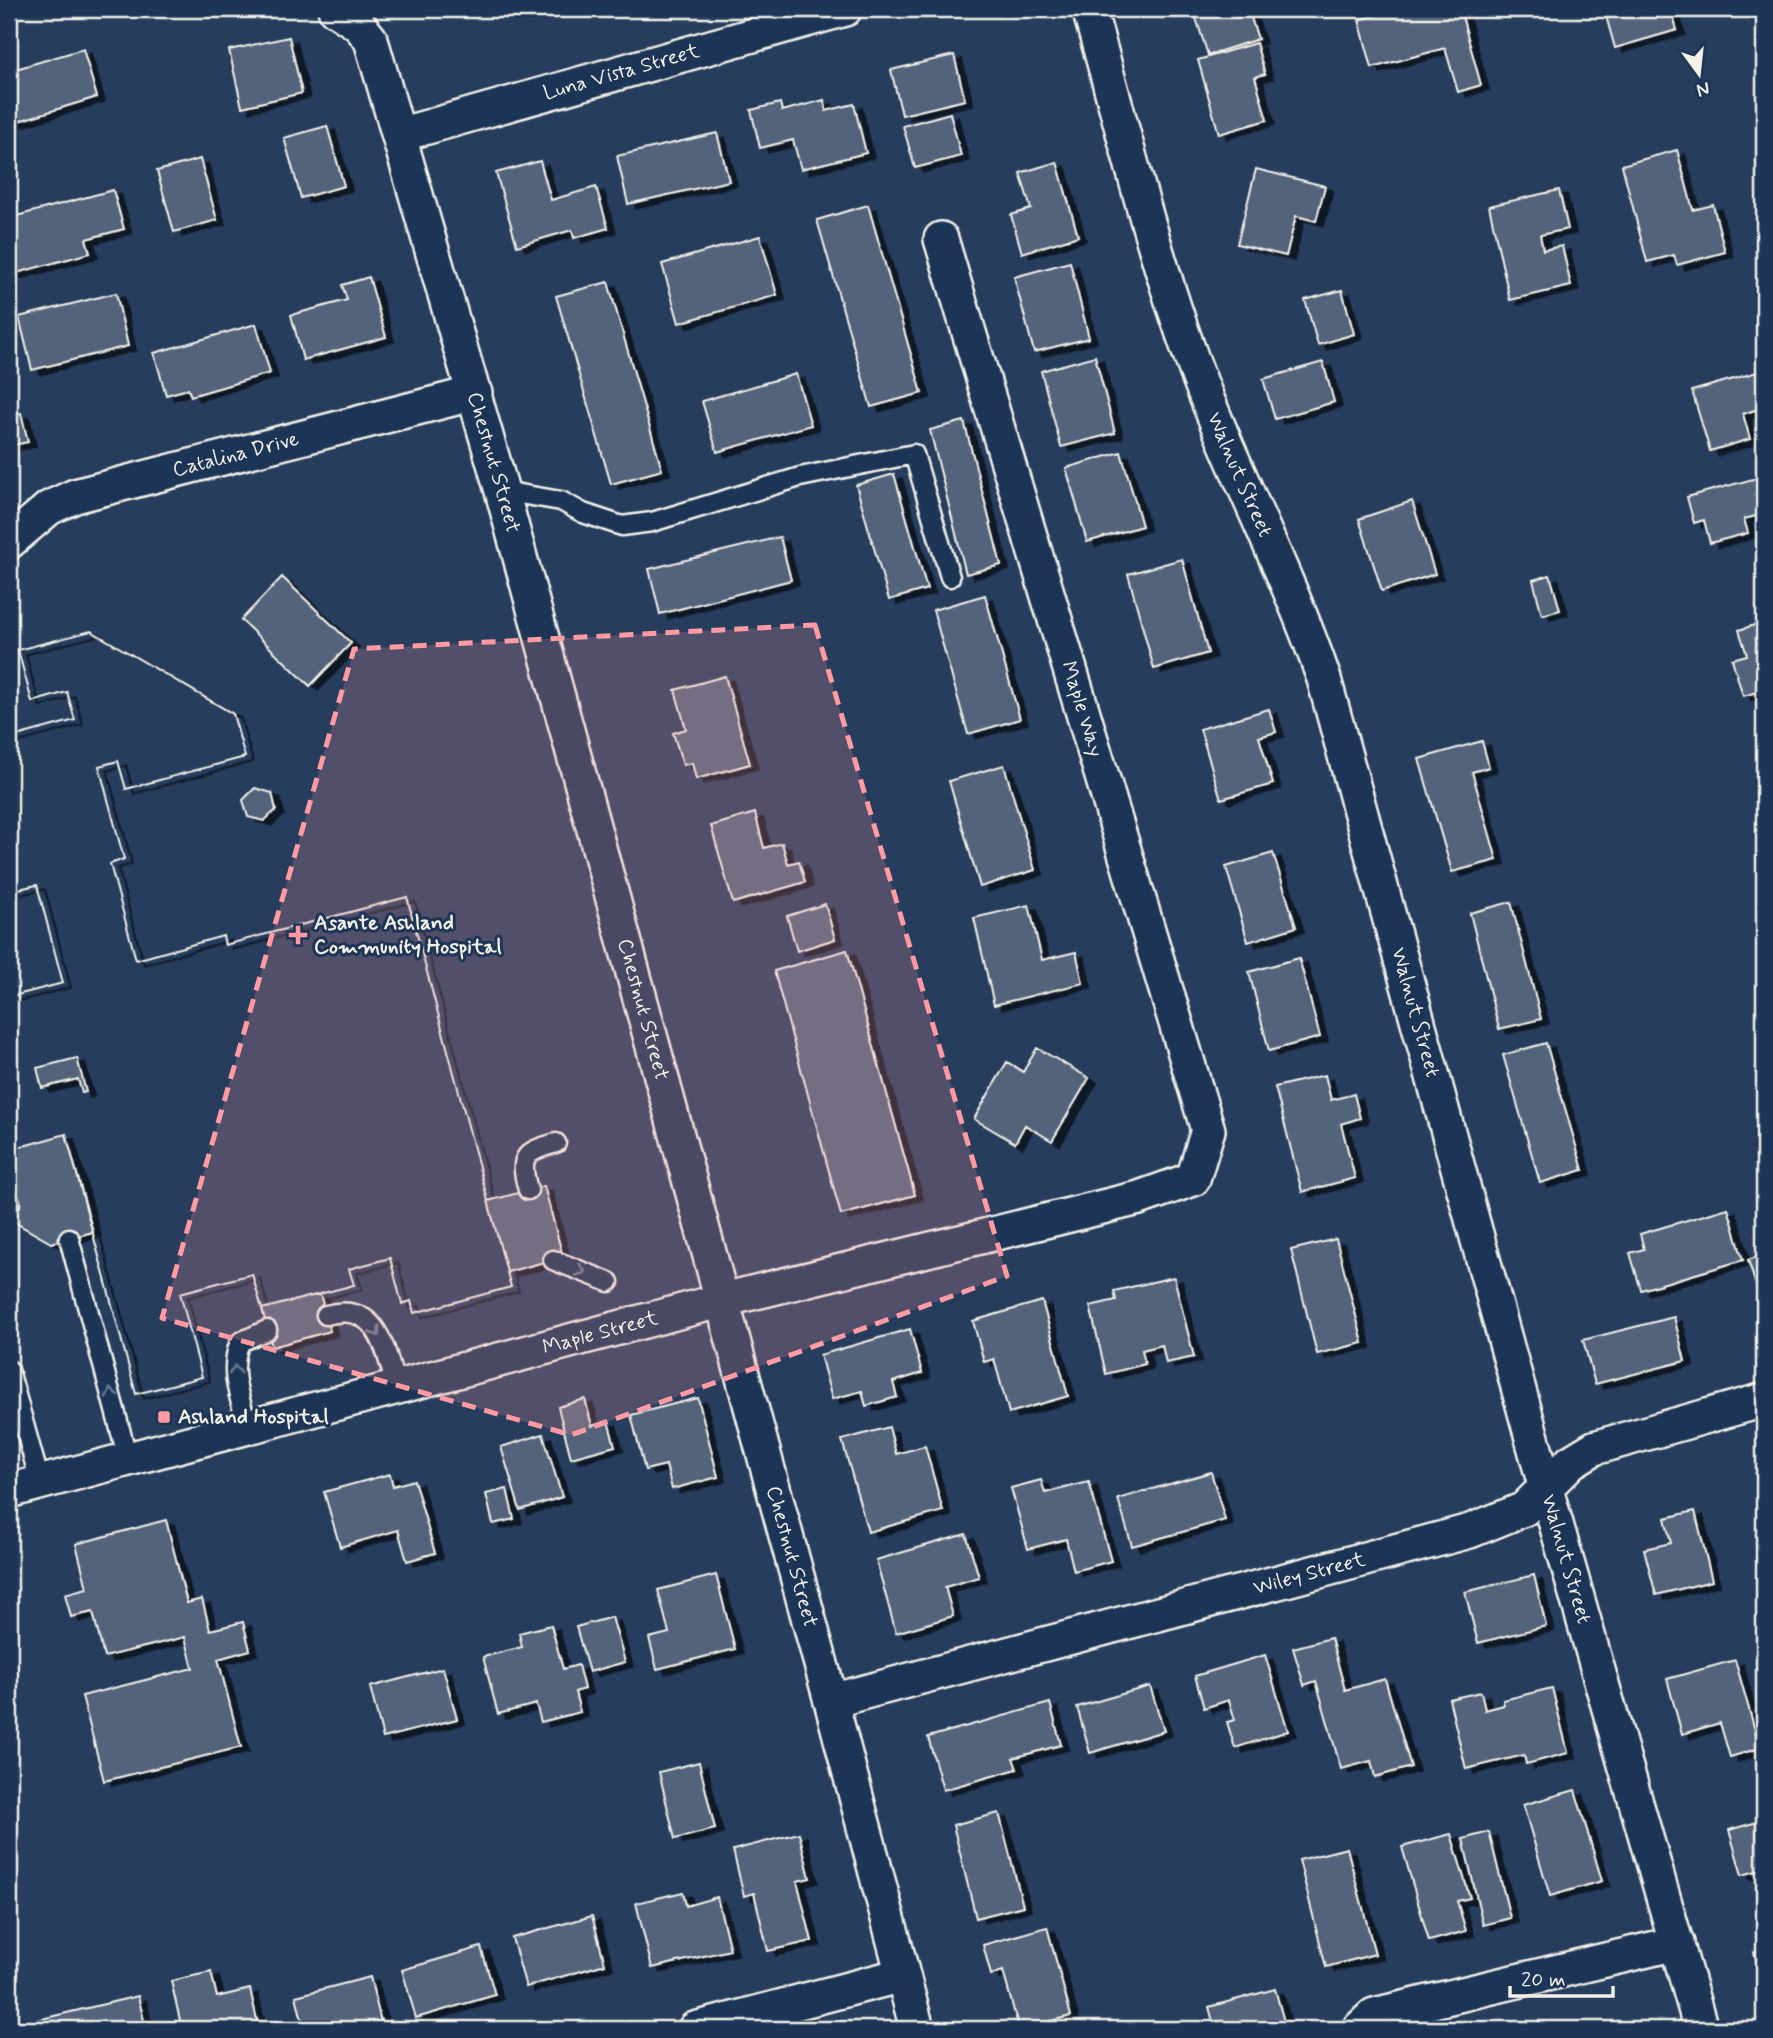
<svg xmlns="http://www.w3.org/2000/svg" width="1773" height="2038" viewBox="0 0 1773 2038" font-family="Mynerve,sans-serif">
<defs>
<filter id="shadow"><feDropShadow dx="8" dy="4.5" stdDeviation="0" flood-color="#0009"/></filter>
</defs>
<rect width="100%" height="100%" fill="#263d5d"/>
<filter id="ink" filterUnits="userSpaceOnUse"><feTurbulence type="fractalNoise" baseFrequency=".0143" numOctaves="2"/><feDisplacementMap in="SourceGraphic" scale="14" xChannelSelector="R" yChannelSelector="G"/><feConvolveMatrix kernelMatrix="1 2 1 2 8 2 1 2 1" color-interpolation-filters="sRGB"/></filter>
<g filter="url(#ink)">
<path fill="#52647b" stroke="#f4f1e8" stroke-width="2" fill-rule="evenodd" filter="url(#shadow)" d="M1193,9H1248L1258,39L1208,55Z
M1399,9H1460L1481,85L1458,92L1445,48L1372,68L1359,20Z
M1604,9H1671L1677,30L1615,48Z
M289,37L302,93L242,107L229,50Z
M1256,43L1265,74L1255,77L1267,120L1219,134L1198,60Z
M83,49L97,97L9,124V71Z
M954,55L965,100L902,115L891,70Z
M824,100L826,111L854,104L866,153L801,169L793,140L760,148L751,110L780,103L782,111Z
M950,113L961,156L915,168L903,126Z
M327,126L344,186L301,198L284,138Z
M717,133L729,181L628,204L617,156Z
M1677,150L1693,210L1713,205L1725,252L1677,265L1674,255L1647,262L1622,165Z
M200,159L217,220L174,232L157,171Z
M540,161L551,200L596,187L608,228L574,238L572,230L517,246L496,173Z
M1057,162L1078,236L1022,253L1011,215L1031,209L1020,173Z
M1256,169L1325,186L1316,221L1296,216L1286,256L1237,244Z
M113,190L124,229L86,239L90,253L9,275V218Z
M1559,190L1568,229L1540,235L1543,250L1562,246L1571,286L1510,300L1489,206Z
M868,205L922,393L871,407L817,220Z
M760,236L777,295L679,323L662,264Z
M1070,262L1089,338L1034,352L1014,277Z
M369,277L386,337L303,360L291,315L347,300L342,285Z
M608,282L662,470L611,484L556,296Z
M1342,290L1354,334L1318,345L1305,300Z
M116,293L128,346L32,370L19,317Z
M256,324L270,373L191,396L188,389L166,395L154,353Z
M1095,356L1115,433L1061,447L1041,371Z
M1323,362L1334,402L1275,419L1263,379Z
M1764,370V407L1743,414L1750,439L1710,451L1692,391Z
M796,374L811,425L717,452L702,401Z
M21,413L28,442L9,446V416Z
M964,421L1001,565L966,574L930,430Z
M1121,452L1142,526L1087,542L1066,468Z
M894,474L927,589L889,600L856,485Z
M1764,476V514L1744,519L1748,533L1710,543L1704,520L1694,523L1687,497Z
M1412,501L1435,574L1382,591L1359,519Z
M780,537L791,580L660,614L649,569Z
M1182,559L1208,653L1154,669L1128,574Z
M1550,575L1560,610L1542,615L1533,580Z
M282,577L351,643L310,686L241,620Z
M985,595L1020,719L968,734L933,610Z
M1764,622V690L1743,696L1732,659L1747,655L1739,630Z
M91,631L233,714L245,757L126,789L118,761L99,766L124,859L110,864L136,960L223,936L225,945L407,897L511,1287L414,1313L411,1301L402,1304L390,1258L349,1269L354,1285L262,1309L252,1274L180,1293L202,1377L136,1394L66,1134L9,1150V997L63,983L37,885L9,891V738L75,720L67,692L32,702L18,650ZM77,1058L86,1092L82,1093L78,1079L42,1088L37,1068Z
M91,631L233,714L245,757L126,789L118,761L99,766L124,859L110,864L136,960L223,936L225,945L407,897L511,1287L414,1313L411,1301L402,1304L390,1258L349,1269L354,1285L262,1309L252,1274L180,1293L202,1377L136,1394L66,1134L9,1150V997L63,983L37,885L9,891V738L75,720L67,692L32,702L18,650Z
M725,676L750,764L696,779L692,763L683,765L673,733L686,729L675,690Z
M1269,709L1276,732L1259,737L1273,784L1221,799L1200,729Z
M1482,741L1489,767L1472,772L1497,860L1452,872L1419,759Z
M1004,765L1035,870L980,887L949,781Z
M255,788L272,793L276,810L264,821L248,817L243,800Z
M755,813L764,848L782,843L788,864L799,861L805,882L733,903L711,826Z
M1273,853L1296,927L1248,942L1226,867Z
M1511,902L1541,1019L1499,1029L1470,913Z
M825,904L835,939L797,951L787,916Z
M1029,905L1042,960L1076,952L1083,983L994,1005L974,918Z
M847,950L915,1195L841,1215L774,971Z
M1299,958L1320,1037L1269,1051L1249,972Z
M1546,1043L1583,1170L1540,1183L1503,1055Z
M1037,1048L1089,1078L1052,1141L1025,1125L1015,1143L974,1119L1007,1062L1023,1072Z
M1325,1075L1331,1100L1354,1094L1360,1118L1341,1124L1355,1178L1302,1192L1275,1087Z
M66,1134L93,1232L51,1243L16,1223L9,1199V1150Z
M544,1186L563,1257L507,1272L488,1201Z
M1728,1208L1743,1260L1641,1290L1630,1253L1644,1249L1640,1234Z
M1336,1239L1363,1343L1317,1354L1291,1250Z
M1764,1254V1296L1760,1298L1748,1260Z
M1174,1277L1194,1357L1166,1363L1162,1345L1142,1350L1145,1364L1106,1374L1090,1306L1116,1300L1114,1291Z
M320,1294L330,1331L272,1347L262,1309Z
M1042,1301L1068,1396L1009,1413L994,1359L984,1362L973,1321Z
M1674,1317L1685,1361L1595,1384L1583,1340Z
M910,1329L922,1373L893,1382L897,1397L866,1406L862,1391L832,1399L820,1355Z
M698,1398L718,1477L672,1489L666,1465L645,1470L631,1415Z
M585,1399L592,1426L608,1421L615,1446L571,1458L558,1407Z
M889,1427L896,1454L925,1446L943,1511L868,1532L842,1440Z
M543,1434L562,1497L520,1510L501,1447Z
M1211,1472L1225,1520L1132,1546L1118,1499Z
M390,1474L393,1486L414,1480L435,1553L407,1561L398,1530L340,1547L324,1492Z
M1041,1480L1045,1493L1089,1482L1111,1561L1074,1571L1066,1539L1028,1549L1011,1488Z
M507,1489L514,1519L493,1524L486,1494Z
M1695,1511L1712,1581L1656,1595L1644,1549L1671,1543L1665,1518Z
M166,1520L187,1603L202,1599L210,1630L243,1622L250,1650L218,1659L241,1747L104,1781L82,1696L193,1668L185,1637L104,1657L93,1612L71,1617L65,1594L87,1588L76,1544Z
M966,1534L979,1577L945,1587L953,1616L896,1633L876,1560Z
M716,1575L735,1649L657,1669L649,1638L669,1633L658,1590Z
M1534,1575L1546,1626L1478,1643L1465,1592Z
M612,1617L625,1662L589,1672L576,1627Z
M551,1625L563,1669L578,1665L584,1689L575,1692L580,1712L541,1722L536,1704L498,1714L483,1657L522,1647L519,1633Z
M1331,1638L1345,1690L1385,1679L1411,1767L1375,1777L1371,1761L1341,1769L1316,1681L1304,1685L1293,1648Z
M1265,1655L1288,1731L1235,1748L1227,1722L1235,1720L1229,1700L1204,1708L1195,1676Z
M1735,1660L1760,1748L1730,1757L1720,1723L1682,1734L1667,1679Z
M443,1668L457,1719L383,1738L370,1687Z
M1150,1686L1164,1731L1090,1753L1077,1707Z
M1552,1688L1568,1753L1526,1764L1524,1755L1466,1769L1449,1699L1481,1692L1485,1710L1504,1705L1503,1700Z
M1050,1703L1061,1745L1013,1758L1017,1769L943,1790L928,1737Z
M699,1762L715,1829L675,1839L659,1772Z
M1575,1790L1602,1881L1550,1896L1523,1805Z
M999,1813L1023,1906L976,1918L953,1825Z
M1764,1820V1869L1742,1875L1729,1830Z
M1489,1832L1510,1918L1483,1925L1463,1839Z
M799,1833L810,1878L797,1881L812,1941L768,1951L754,1893L744,1896L733,1850Z
M1451,1834L1470,1898L1457,1901L1466,1931L1429,1941L1402,1847Z
M1347,1848L1375,1954L1326,1967L1299,1860Z
M683,1892L686,1906L717,1897L730,1950L652,1968L636,1903Z
M592,1916L605,1964L526,1987L512,1938Z
M1047,1927L1071,2016L1019,2029L1003,1971L991,1975L983,1945Z
M481,1947L495,1995L416,2018L402,1970Z
M1764,1950V1973L1760,1974L1754,1952Z
M211,1972L217,1997L250,1989L259,2029H182L171,1981Z
M370,1977L381,2022L350,2029H304L296,1996Z
M1275,1989L1286,2029H1215L1209,2007Z
M138,1996L146,2029H35L33,2021Z"/>
<g fill="none" stroke-linecap="round" stroke-linejoin="round">
<defs>
<path id="lane" d="M502,491L561,501L583,513L622,526L652,522L800,477L914,454L950,577
M528,1190C519,1157 523,1152 556,1143
M9,1204L10,1203
M69,1238L128,1459
M553,1260L609,1282
M326,1315C378,1301 385,1348 396,1387
M9,1370L40,1482
M248,1427C240,1399 228,1371 240,1342L267,1330"/>
<g id="street">
<path id="s1" d="M335,9L359,25L371,40L502,491L831,1701L917,2029"/>
<path id="s2" d="M1089,9C1119,114 1145,222 1180,325C1220,447 1283,559 1324,679L1546,1489L1701,2029"/>
<path id="s3" d="M399,135L845,9"/>
<path id="s4" d="M9,542L49,508L75,496L475,393"/>
<path id="s5" d="M9,1491L723,1300L1139,1198L1193,1179L1208,1130L941,239"/>
<path id="s6" d="M831,1701L1470,1531L1524,1509L1571,1462L1594,1448L1764,1400"/>
<path d="M695,2029L902,1975"/>
<path d="M1359,2029L1374,2015L1677,1943"/>
</g>
</defs>
<use href="#lane" stroke="#f4f1e8" stroke-width="23"/>
<use href="#street" stroke="#f4f1e8" stroke-width="38"/>
<use href="#lane" stroke="#1d3557" stroke-width="18"/>
<use href="#street" stroke="#1d3557" stroke-width="33"/>
</g>
<defs><path id="oneway-chevron" d="M-2-3.5L2.5 0L-2 3.5" fill="none" stroke-width="1.6" stroke-linecap="round" stroke-linejoin="round" transform="scale(1.75)"/></defs>
<g stroke="#68778a">
<use href="#oneway-chevron" transform="translate(581 1271) rotate(20)"/>
<use href="#oneway-chevron" transform="translate(376 1332) rotate(55)"/>
<use href="#oneway-chevron" transform="translate(235 1370) rotate(-95)"/>
<use href="#oneway-chevron" transform="translate(111 1393) rotate(-105)"/>
</g>
</g>
<path fill="#ff9aa2" fill-opacity="0.2" stroke="#ff9aa2" stroke-width="5" stroke-dasharray="14 9" stroke-linejoin="round" d="M815,625L1007,1276L571,1435L162,1318L354,649Z"/>
<g fill="#ff9aa2" stroke="#1d3557" stroke-width="2.5">
<path d="M294.5 924.5h7v7h7v7h-7v7h-7v-7h-7v-7h7z"/>
<rect x="157" y="1410" width="14" height="14" rx="3.5"/>
</g>
<g text-anchor="middle" dominant-baseline="central" stroke-width="6" stroke-linejoin="round" paint-order="stroke">
<g font-size="21" fill="#f4f1e8" stroke="#1d3557">
<text stroke="none"><textPath href="#s3" startOffset="231">Luna Vista Street</textPath></text>
<text stroke="none"><textPath href="#s4" startOffset="247">Catalina Drive</textPath></text>
<text stroke="none"><textPath href="#s1" startOffset="488">Chestnut Street</textPath></text>
<text stroke="none"><textPath href="#s2" startOffset="490">Walnut Street</textPath></text>
<text transform="translate(1082 709) rotate(73)">Maple Way</text>
<text stroke="none"><textPath href="#s1" startOffset="1055">Chestnut Street</textPath></text>
<text stroke="none"><textPath href="#s2" startOffset="1057">Walnut Street</textPath></text>
<text stroke="none"><textPath href="#s5" startOffset="612">Maple Street</textPath></text>
<text stroke="none"><textPath href="#s1" startOffset="1622">Chestnut Street</textPath></text>
<text stroke="none"><textPath href="#s2" startOffset="1624">Walnut Street</textPath></text>
<text stroke="none"><textPath href="#s6" startOffset="495">Wiley Street</textPath></text>
</g>
<g font-size="21" font-weight="bold" fill="#f4f1e8" stroke="#1d3557" text-anchor="start">
<text x="314" y="923">Asante Ashland<tspan x="314" dy="24">Community Hospital</tspan></text>
<text x="178" y="1417">Ashland Hospital</text>
</g>
</g>
<rect width="1773" height="2038" fill="none" stroke="#1d3557" stroke-width="35"/>
<rect x="18" y="18" width="1738" height="2003" fill="none" stroke="#f4f1e8" stroke-width="2.5" filter="url(#ink)"/>
<g transform="translate(1699 74) rotate(165)" stroke="#1d3557" stroke-width="5" paint-order="stroke">
<path d="M0-5L12 26L0 18L-12 26Z" fill="#f4f1e8"/>
<text y="-10" font-size="19" font-weight="bold" text-anchor="middle" fill="#f4f1e8">N</text>
</g>
<path d="M1510 1986v10h103v-10" fill="none" stroke="#f4f1e8" stroke-width="3.5"/>
<text x="1521" y="1986" font-size="21" fill="#f4f1e8" stroke="#1d3557" stroke-width="5" paint-order="stroke">20 m</text>
</svg>
